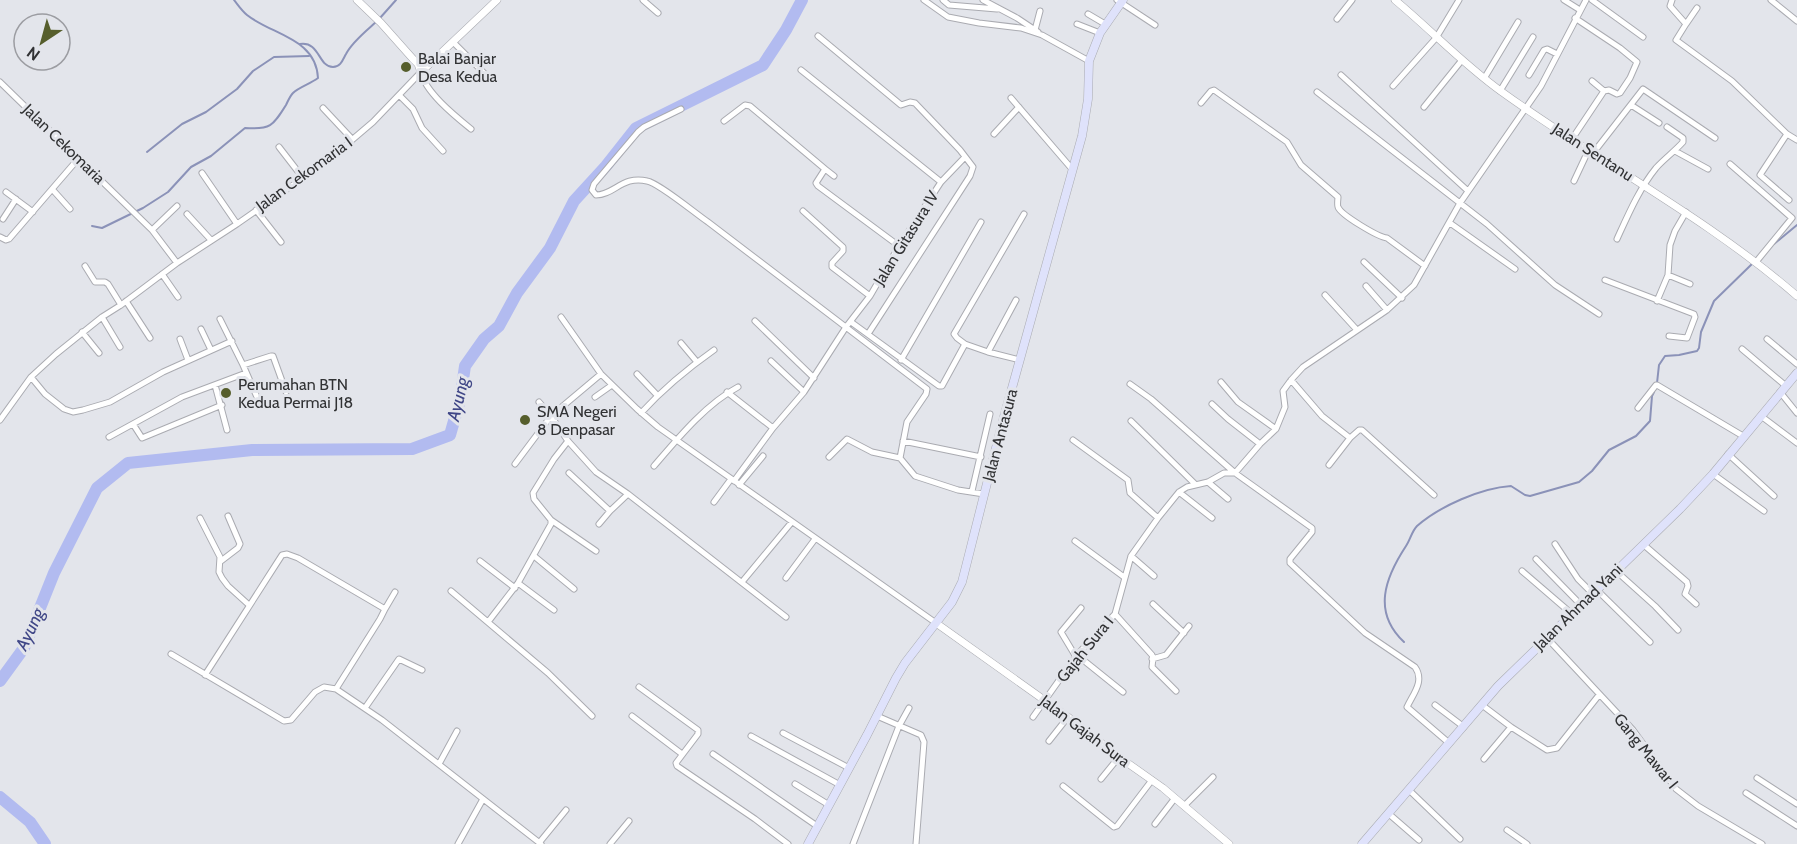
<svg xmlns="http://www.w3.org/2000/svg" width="1797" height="844" viewBox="0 0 1797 844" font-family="Cabin,sans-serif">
<rect width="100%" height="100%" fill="#e3e5eb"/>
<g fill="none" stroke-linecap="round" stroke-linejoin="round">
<path stroke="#8b92b8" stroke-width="2" d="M380,18L396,0
M300,44C320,41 318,67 333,67C341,67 343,59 346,54C352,42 366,31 376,22
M147,152L182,124L206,112L237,89L253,71L274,57L309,56
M92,226L102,228L143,208L168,192L191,167L211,156L245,128C270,130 273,126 286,105C288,101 290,96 293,93C299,87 310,84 318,78C316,38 272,35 247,15C242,11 238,5 234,0
M1774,244L1797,225
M1657,383L1659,365L1665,356L1679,355L1697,351L1699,348L1701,332L1714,301L1754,262
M1404,642C1372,612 1385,578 1406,546C1410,540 1412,531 1417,526C1440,506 1481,488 1511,486L1525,495L1530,496L1579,482L1592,471L1609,450L1636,436L1650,421L1652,396L1654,392"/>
<path stroke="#b2bbf0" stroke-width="12" d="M0,681L24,648L54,573L97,488L128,463L252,450L412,449L450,435L460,400L465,366L484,339L499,326L517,293L550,248L574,201L606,166L636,128L763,65L786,30L802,0
M0,797L30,822L45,844"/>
<defs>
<path id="minor" d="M643,0L658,13
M924,0L948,17L979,23L1021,28L1042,35L1089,61
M943,0L949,5L997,9
M983,0L1017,18L1038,32
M1117,0L1155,25
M1564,0L1580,10
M1592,0L1643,37
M1672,0L1670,6L1686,24L1676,40L1732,81L1787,134L1797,140
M1771,0L1797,21
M1088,14L1105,24
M1337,19L1352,0
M1077,24L1100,33
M1686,24L1697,8
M1035,30L1040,11
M818,36L901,105L910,102L915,103L960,150L973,167L970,176L868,334
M453,42L488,77
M801,70L941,182
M1341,75L1468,191
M1529,75L1544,50L1547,49L1557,54
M1485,77L1518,22
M1592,81L1604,91
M0,82L152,230L177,263
M1393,86L1436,38L1459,0
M1500,91L1533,37
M1317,92L1487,224L1555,285L1599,314
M399,95L413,109L422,128L443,151
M1011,98L1072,169
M1201,103L1211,91L1214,90L1287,142L1301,165L1338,197C1338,198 1337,206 1338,207C1341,215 1378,237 1387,238L1425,266
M1631,105L1659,123
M1424,107L1462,60
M323,108L352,139
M681,109L644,127L638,132L594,184L592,190L596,195C614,195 623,175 647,181C659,183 696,214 708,222C781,277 854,333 927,389L926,394L907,422L900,458L915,476L958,490L984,494
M724,121L745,105L750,106L825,169L816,183L818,186L899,246
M994,134L1019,107
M1787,134L1760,175L1789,200
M1572,139L1604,91L1609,90L1617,94L1620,93L1630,78L1637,62L1620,48L1575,18
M279,147L303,178
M1675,151L1708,169
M1594,152L1643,89L1715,138
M1730,164L1792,218L1756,262
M825,169L834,176
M202,173L237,224
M1574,181L1589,149
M52,189L70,209
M6,192L33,212
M256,210L281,242
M803,211L843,247V251L832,263V267L870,296
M187,214L211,240
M3,219L16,199
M1450,223L1515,269
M152,230L177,206
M0,237L6,240L9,239L78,159
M1617,239C1628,215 1639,189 1656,168C1664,159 1675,151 1683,142V138L1667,127
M1364,262L1402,298
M85,266L95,282H105L108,284L121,305
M162,274L178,297
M1668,275L1690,284
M1605,280L1694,314L1695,317L1687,338L1669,336
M1366,286L1387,310
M1325,295L1357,330
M126,301L150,338
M1657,301L1668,275L1670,245L1675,231L1686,212
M102,317L120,347
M561,317L601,374L637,409L658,427L936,623
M220,319L243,365L257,397
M755,321L814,378
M851,322L939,386H942L965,344L988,352L1020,360
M201,329L211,350
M82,332L99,353
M180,339L188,360
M1767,339L1797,364
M681,343L697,362
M965,344L957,338L954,334L1024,214
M1742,349L1786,386
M988,352L1016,300
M901,360L981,222
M771,361L804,392
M243,365L271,356H273L286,392
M637,374L657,395
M31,377L45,394L64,409L73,412L83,410L110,402L163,372L232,341
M1291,380L1322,416L1350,438L1359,430H1362L1434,495
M1221,382L1238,402L1276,429
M1130,384L1151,399L1235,473L1312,528V532L1290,559V563L1365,633L1415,667C1425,681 1413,694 1407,707L1449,743
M215,385L227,430
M727,392L773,428
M1780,392L1797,413
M595,397L612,385
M1212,404L1228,419L1260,444
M1638,408L1656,385H1657L1743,436
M641,413C663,389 687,369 714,350
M1761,416L1797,443
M0,420L31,377L56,354L102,317L121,305L177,263L237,224L326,162L373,122L421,72C425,92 455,116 471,129
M1131,421L1195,484
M133,424L142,438L222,405
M109,437L182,397L246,373
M1073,440L1128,480L1130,493L1158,518
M568,441L551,416L601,374
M903,441L981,457
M1728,454L1774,496
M829,457L847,439L872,452L900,458
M515,464L551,416L539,402
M1329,465L1350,438
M654,466C678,438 706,404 738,387
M569,473L610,511
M1235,473L1260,444L1276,429L1285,407L1283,391L1291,380L1303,367L1387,310L1414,285L1460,203L1541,86L1586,0
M1713,474L1764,511
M734,481L773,428L804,392L846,327L870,296L899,246L941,182L965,157
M1208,482L1228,499
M739,485L763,456
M972,491L990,414
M1179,492L1212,518
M714,502L731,479
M200,518L220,557L219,572L222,578L228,586L249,605
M551,520L596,551
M599,524L610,511L628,494
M1075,541L1124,577
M1555,544L1578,579L1593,594
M1644,545L1687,582L1688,586L1685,594L1696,604
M534,556L574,589
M1131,556L1154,576
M1536,559L1581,605
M221,561L238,548L240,544L228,516
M480,561L515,588
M1522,571L1572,614
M1616,571L1655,606L1678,630
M786,578L815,539
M742,582L791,523
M518,583L554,610
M1597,590L1650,642
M451,591L548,673L592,716
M1153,604L1184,633
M385,609L395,592
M1115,614L1152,655L1153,658L1152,667L1176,691
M488,622L518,583L551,524V520L534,499L533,493L554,459L568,441L596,472L628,494L786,617
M1547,638L1633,730L1676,789L1698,806L1762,844
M171,654L284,721L291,720L315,692L324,687L336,689L382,720L541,844
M1077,655L1123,692
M1076,657L1061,632L1081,608
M1152,659L1166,655L1189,626
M205,675L282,555L287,554L298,558L385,609L380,619L336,689
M639,687L698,730V734L676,763L677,766L755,819L788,844
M1435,705L1464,727
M1482,705L1511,727L1547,750L1557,748L1599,695
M365,708L399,659L422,670
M632,716L682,754
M877,716L921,735L924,742L916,844
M1033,717L1077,655L1115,614L1131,556L1158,518L1179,492L1187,487L1208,482L1224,473H1235
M783,733L849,768
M751,736L840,785
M1049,741L1068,717
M713,754L817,826
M1484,759L1511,727
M439,764L457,731
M1757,778L1797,804
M1101,779L1119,757
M795,784L829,805
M1063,786L1114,827L1117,826L1152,780
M1409,790L1460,839
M1746,793L1797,826
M1184,806L1213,777
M1389,814L1419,840
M1155,824L1175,798
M1507,830L1527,844
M539,843L566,810
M458,844L483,799
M610,844L629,821
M853,844L899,726L909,708"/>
<path id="tertiary" d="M357,0L381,23L413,59L418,64L421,72L497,0
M1395,0C1431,30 1464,65 1502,92C1599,162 1706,217 1797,296
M936,623L1068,717L1119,757L1163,788L1229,844"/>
<path id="secondary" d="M808,844L867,735L896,678L905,663L952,602L962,582L1002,424L1082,136L1088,99L1089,61L1100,33L1123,0
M1362,844L1498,686L1680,509L1713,474L1797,373"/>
</defs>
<use href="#minor" stroke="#aaabb1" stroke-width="7"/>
<use href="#tertiary" stroke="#aaabb1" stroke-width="8"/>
<use href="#secondary" stroke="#aaabb1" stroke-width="9"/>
<use href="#minor" stroke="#fff" stroke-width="5"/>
<use href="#tertiary" stroke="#fff" stroke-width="7"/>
<use href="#secondary" stroke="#dfe2fb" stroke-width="8"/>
</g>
<g fill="#565e2c" stroke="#e3e5eb" stroke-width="2">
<circle cx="406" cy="67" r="6"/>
<circle cx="226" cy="393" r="6"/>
<circle cx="525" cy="420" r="6"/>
</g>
<g text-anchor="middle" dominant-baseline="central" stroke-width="6" stroke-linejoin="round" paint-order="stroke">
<g font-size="16" fill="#313234" stroke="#e3e5eb" text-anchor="start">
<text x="418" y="58">Balai Banjar<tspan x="418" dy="18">Desa Kedua</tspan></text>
<text x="238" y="384">Perumahan BTN<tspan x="238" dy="18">Kedua Permai J18</tspan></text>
<text x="537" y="411">SMA Negeri<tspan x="537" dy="18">8 Denpasar</tspan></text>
</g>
<g font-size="16" fill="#313234" stroke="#e3e5eb">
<text transform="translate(64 144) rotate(44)">Jalan Cekomaria</text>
<text transform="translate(1593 152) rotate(33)">Jalan Sentanu</text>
<text transform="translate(304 174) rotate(-36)">Jalan Cekomaria I</text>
<text transform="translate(906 238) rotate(-58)">Jalan Gitasura IV</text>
<text transform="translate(1000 435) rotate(-75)">Jalan Antasura</text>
<text transform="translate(1578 607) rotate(-44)">Jalan Ahmad Yani</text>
<text transform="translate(1085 649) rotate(-51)">Gajah Sura I</text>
<text transform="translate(1085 731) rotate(37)">Jalan Gajah Sura</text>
<text transform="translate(1646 751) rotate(51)">Gang Mawar I</text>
</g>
<g font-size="18" font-style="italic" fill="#404787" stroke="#e3e5eb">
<text transform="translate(458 399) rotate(-77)">Ayung</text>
<text transform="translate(30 629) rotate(-65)">Ayung</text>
</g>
</g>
<g transform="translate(42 42) rotate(216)"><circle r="28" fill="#e3e5eb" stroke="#9c9da2" stroke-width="1.5"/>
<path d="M0-4.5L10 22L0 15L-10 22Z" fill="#565e2c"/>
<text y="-9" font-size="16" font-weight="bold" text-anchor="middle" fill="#313234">N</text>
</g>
</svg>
